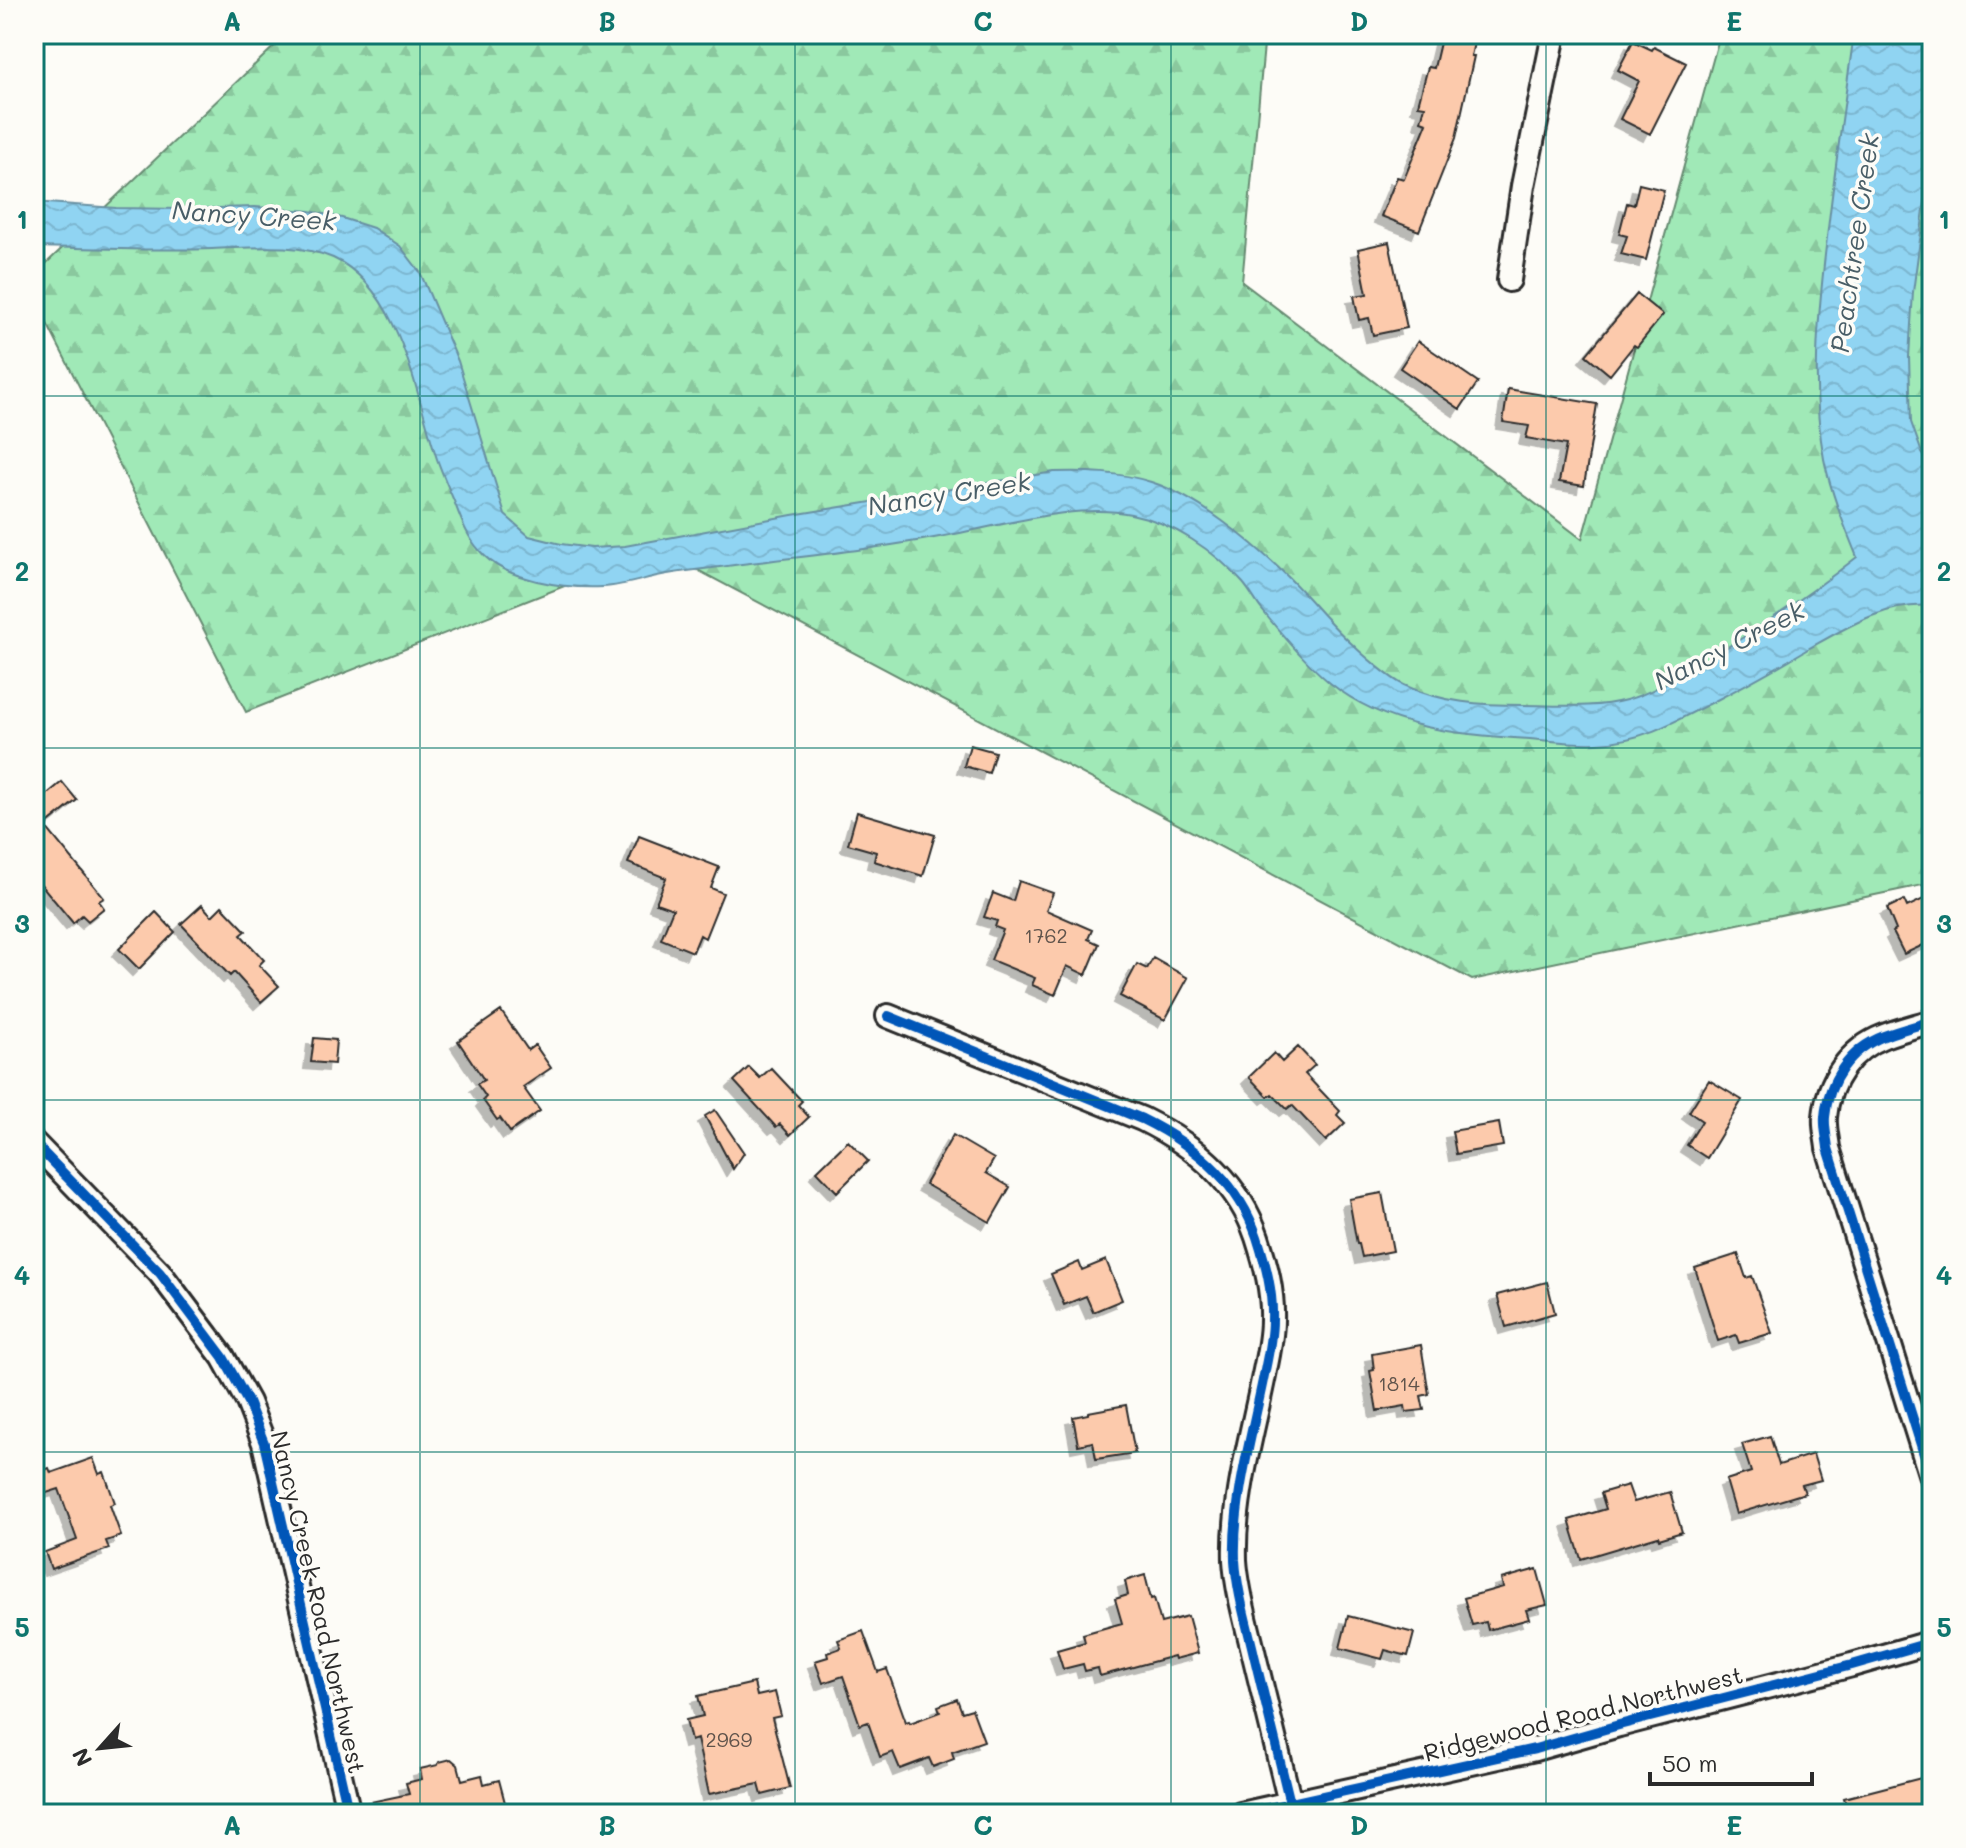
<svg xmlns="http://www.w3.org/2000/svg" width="1966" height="1848" viewBox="0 0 1966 1848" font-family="Mali,sans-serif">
<defs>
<pattern id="forest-firs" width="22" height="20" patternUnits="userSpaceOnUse" patternTransform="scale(2)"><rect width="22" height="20" fill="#a0e9b7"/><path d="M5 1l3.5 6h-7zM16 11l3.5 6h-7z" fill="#8ac89e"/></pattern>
<pattern id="water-waves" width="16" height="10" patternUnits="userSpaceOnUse" patternTransform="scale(2)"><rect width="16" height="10" fill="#90d4f2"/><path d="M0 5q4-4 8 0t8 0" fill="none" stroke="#7cb6d0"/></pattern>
<filter id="shadow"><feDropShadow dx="-7" dy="7" stdDeviation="0" flood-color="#0004"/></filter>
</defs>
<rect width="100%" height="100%" fill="#fdfcf7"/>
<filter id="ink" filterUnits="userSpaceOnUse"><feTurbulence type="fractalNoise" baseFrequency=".0125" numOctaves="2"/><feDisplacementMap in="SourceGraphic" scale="16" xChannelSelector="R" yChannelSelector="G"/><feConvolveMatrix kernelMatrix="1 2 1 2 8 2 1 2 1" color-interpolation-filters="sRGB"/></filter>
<g filter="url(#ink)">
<path fill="url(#forest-firs)" stroke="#668a71" stroke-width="2" d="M287,34H1265L1242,282L1582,539L1720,34H1932V883L1472,980L658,549L246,712L34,298V275Z"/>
<path fill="url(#water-waves)" stroke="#6890a2" stroke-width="2" d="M1854,34H1932V150L1913,292L1909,357L1911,422L1922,453L1932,467V606C1886,602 1847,627 1808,649C1776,668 1744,686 1711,703C1673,723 1641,741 1597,743C1575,744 1552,741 1530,739C1460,735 1387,729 1330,683C1306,663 1282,635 1262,610C1255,601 1250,591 1243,583C1215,551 1172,522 1131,514C1078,503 1008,524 955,534C875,550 793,557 712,568C694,570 676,572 657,576C640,580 621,586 603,587C581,588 558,586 537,581C514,575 494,568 479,550C467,537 460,517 454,501C448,487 442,473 437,459C416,396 401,289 333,258C295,242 252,248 212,249C153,251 93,248 34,247V202L116,208L181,209L255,207L310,211L342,218L373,228L400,246L420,272L458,361L505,515L529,536L561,544L592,548L625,546L792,515L1054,472C1087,471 1119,472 1151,482C1196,496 1250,540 1285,574C1308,596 1328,623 1352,644C1363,655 1391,679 1404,685C1441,703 1483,705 1523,705C1557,705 1593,709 1626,700C1651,693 1674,679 1696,666C1753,633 1806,597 1857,557C1844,525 1831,493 1824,459C1811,389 1818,316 1826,246C1834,175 1844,105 1854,34Z"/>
<path fill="#fccaac" stroke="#2b2b2b" stroke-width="2" filter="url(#shadow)" d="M1442,34H1476L1471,56H1474L1456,138L1419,231L1381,216L1397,177L1404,179L1427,123L1421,121L1425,106L1418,105L1428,67L1434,68Z
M1633,41L1652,50L1654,47L1686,63L1650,134L1620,119L1639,81L1618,70Z
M1639,184L1664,190L1646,260L1621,254L1627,236L1619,234L1627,203L1634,205Z
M1389,242L1407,328L1373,335L1369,318L1359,320L1354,296L1367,294L1358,249Z
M1637,294L1663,315L1637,347L1634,345L1610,375L1586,355Z
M1418,341L1478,382L1460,409L1400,368Z
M1508,389L1597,404L1584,486L1559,482L1566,445L1526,438L1529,426L1503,422Z
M970,745L995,752L989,773L964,766Z
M62,782L77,800L45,826L104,898L99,901L104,908L88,921L82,915L73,923L34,876V805Z
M857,812L935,835L923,876L874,861L876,852L848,844Z
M639,836L719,867L711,888L723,893L705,938L700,935L693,952L661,939L673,909L656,903L666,878L628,863Z
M1019,881L1053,893L1046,910L1092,930L1088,939L1099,944L1086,975L1067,966L1055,995L1032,985L1035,978L991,960L1003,930L995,927L997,921L984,917L993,893L1013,901Z
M1932,895V941L1904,954L1893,932L1896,930L1887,908L1904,900L1907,907Z
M202,905L212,916L222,906L246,931L241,935L264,960L259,965L279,986L261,1002L234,972L230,976L181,924Z
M156,912L175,932L139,969L119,949Z
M1153,958L1188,978L1165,1020L1120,996L1137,964L1147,969Z
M501,1011L528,1050L535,1045L551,1068L523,1087L540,1111L510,1132L500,1118L497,1120L483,1100L486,1097L477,1084L484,1080L458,1041Z
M314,1038L336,1040L334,1064L311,1062Z
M1298,1047L1315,1065L1305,1074L1340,1111L1337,1115L1345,1123L1326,1141L1292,1105L1287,1109L1272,1094L1268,1097L1249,1077L1274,1053L1282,1062Z
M749,1067L760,1078L771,1068L802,1101L798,1105L809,1117L790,1135L780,1124L776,1127L734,1081Z
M1709,1080L1742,1100L1707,1158L1687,1145L1702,1121L1689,1112Z
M715,1110L744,1153L733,1169L705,1116Z
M1499,1123L1503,1146L1456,1154L1452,1131Z
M953,1135L994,1159L986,1173L1010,1187L990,1222L925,1184Z
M848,1141L868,1161L837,1192L817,1171Z
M1382,1193L1393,1251L1362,1257L1359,1244H1357L1349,1199Z
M1738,1254L1746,1278L1752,1276L1772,1333L1739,1343L1736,1335L1718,1341L1695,1268Z
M1106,1260L1122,1300L1093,1312L1086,1296L1064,1305L1051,1274L1079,1262L1082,1270Z
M1547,1282L1555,1313L1506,1327L1497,1295Z
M1421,1345L1429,1394L1421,1396L1424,1410L1406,1412L1405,1406L1377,1411L1370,1371L1374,1370L1372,1354Z
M1126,1405L1135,1453L1096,1459L1093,1442L1078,1445L1073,1417L1088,1414V1412Z
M1770,1436L1779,1465L1813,1454L1821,1480L1802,1485L1805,1493L1736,1514L1726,1480L1751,1472L1742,1444Z
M93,1458L99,1474L104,1472L115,1503L110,1505L121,1536L106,1541L109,1549L51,1569L45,1552L77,1540L59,1489L34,1497V1474L49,1468L51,1473Z
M1628,1485L1634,1502L1670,1492L1682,1532L1659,1539L1658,1536L1581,1559L1569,1520L1606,1509L1601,1493Z
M1537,1569L1547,1605L1526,1610L1529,1619L1488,1630L1486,1622L1472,1625L1464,1598L1503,1587L1501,1579Z
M1145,1575L1151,1599L1154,1598L1161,1623L1188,1616L1198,1653L1175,1659L1174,1656L1100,1676L1098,1668L1085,1671L1083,1664L1063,1669L1057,1650L1085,1642L1083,1634L1122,1623L1115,1599L1128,1595L1125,1581Z
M1348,1616L1414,1633L1408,1656L1385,1650L1382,1659L1340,1648Z
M863,1631L878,1672L887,1669L906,1722L909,1721L910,1723L940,1712L938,1706L957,1699L962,1712L972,1709L984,1741L952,1752L954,1759L933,1767L929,1758L900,1769L893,1752L880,1757L868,1722L860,1725L843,1676L823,1683L815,1661L828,1657L827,1653L841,1648L838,1640Z
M754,1683L757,1696L775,1692L781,1716L772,1718L790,1788L762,1795L759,1784L709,1794L697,1739L691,1741L686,1720L703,1716L698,1696Z
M451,1759L458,1765L462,1780L482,1775L484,1784L499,1780L508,1814H363L361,1804L409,1794L406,1783L422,1779L420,1769L438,1765L439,1762Z
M1925,1777L1927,1786L1932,1785V1814H1849L1844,1798Z"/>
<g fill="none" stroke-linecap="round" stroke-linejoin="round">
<defs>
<path id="minor" d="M1509,280L1523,186L1554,34
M888,1016L1142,1119C1193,1144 1238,1181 1257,1237C1266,1265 1273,1291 1272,1320C1272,1340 1267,1360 1263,1380C1251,1439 1233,1500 1235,1560C1237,1592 1247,1624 1254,1655C1266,1704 1278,1753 1290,1803
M1932,1021C1916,1026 1900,1030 1884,1036C1850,1049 1828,1081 1825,1117C1824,1127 1827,1138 1828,1148L1932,1480
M34,1143L160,1273L223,1357L248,1402L264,1443L349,1814
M1241,1814L1535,1749L1619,1725L1852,1665L1932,1642"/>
</defs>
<use href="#minor" stroke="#2b2b2b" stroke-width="28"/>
<use href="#minor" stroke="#fdfcf7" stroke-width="22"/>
<defs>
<path id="cycleway" d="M888,1016L1142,1119C1193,1144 1238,1181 1257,1237C1266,1265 1273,1291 1272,1320C1272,1340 1267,1360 1263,1380C1251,1439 1233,1500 1235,1560C1237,1592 1247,1624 1254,1655C1266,1704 1278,1753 1290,1803
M1932,1021C1916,1026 1900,1030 1884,1036C1850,1049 1828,1081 1825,1117C1824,1127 1827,1138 1828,1148L1932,1480
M34,1143L160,1273L223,1357L248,1402L264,1443L349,1814
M1241,1814L1535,1749L1619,1725L1852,1665L1932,1642"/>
</defs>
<use href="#cycleway" stroke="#fdfcf7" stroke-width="15"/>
<use href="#cycleway" stroke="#0057b8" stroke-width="10"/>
</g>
</g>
<path fill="none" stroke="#0f766e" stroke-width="2" stroke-opacity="0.55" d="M420,34V1814M795,34V1814M1171,34V1814M1546,34V1814M34,396H1932M34,748H1932M34,1100H1932M34,1452H1932"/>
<g text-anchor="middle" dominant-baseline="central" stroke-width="7" stroke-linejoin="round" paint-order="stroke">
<g font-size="20" fill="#5f534b">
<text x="1046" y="935">1762</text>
<text x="1399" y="1383">1814</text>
<text x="729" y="1739">2969</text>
</g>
<g font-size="24" fill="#2b2b2b" stroke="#fdfcf7">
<text transform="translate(319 1602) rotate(77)">Nancy Creek Road Northwest</text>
<text transform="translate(1583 1713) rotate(-14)">Ridgewood Road Northwest</text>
</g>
<g font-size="26" font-style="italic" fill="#495e67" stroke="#fdfcf7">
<text transform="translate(254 215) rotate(4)">Nancy Creek</text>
<text transform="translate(1854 243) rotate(-82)">Peachtree Creek</text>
<text transform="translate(949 493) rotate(-9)">Nancy Creek</text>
<text transform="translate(1729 645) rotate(-27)">Nancy Creek</text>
</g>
</g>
<rect width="1966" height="1848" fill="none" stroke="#fdfcf7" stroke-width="88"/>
<g transform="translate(100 1748) rotate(243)" stroke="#fdfcf7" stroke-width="6" paint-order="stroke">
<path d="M0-6L14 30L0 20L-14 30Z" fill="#2b2b2b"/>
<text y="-12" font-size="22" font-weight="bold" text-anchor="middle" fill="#2b2b2b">N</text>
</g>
<path d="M1650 1772v12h162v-12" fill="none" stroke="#2b2b2b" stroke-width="4"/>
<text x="1662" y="1772" font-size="24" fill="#2b2b2b" stroke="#fdfcf7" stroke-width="6" paint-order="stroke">50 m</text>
<rect x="44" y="44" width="1878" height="1760" fill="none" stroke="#0f766e" stroke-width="3"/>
<g font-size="26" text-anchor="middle" font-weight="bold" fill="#0f766e">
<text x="232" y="31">A</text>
<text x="607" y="31">B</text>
<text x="983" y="31">C</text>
<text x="1359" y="31">D</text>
<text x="1734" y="31">E</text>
<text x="22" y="229">1</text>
<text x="1944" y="229">1</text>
<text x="22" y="581">2</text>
<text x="1944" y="581">2</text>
<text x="22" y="933">3</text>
<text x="1944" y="933">3</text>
<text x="22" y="1285">4</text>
<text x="1944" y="1285">4</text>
<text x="22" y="1637">5</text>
<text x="1944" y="1637">5</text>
<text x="232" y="1835">A</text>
<text x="607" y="1835">B</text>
<text x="983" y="1835">C</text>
<text x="1359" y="1835">D</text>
<text x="1734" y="1835">E</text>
</g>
</svg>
